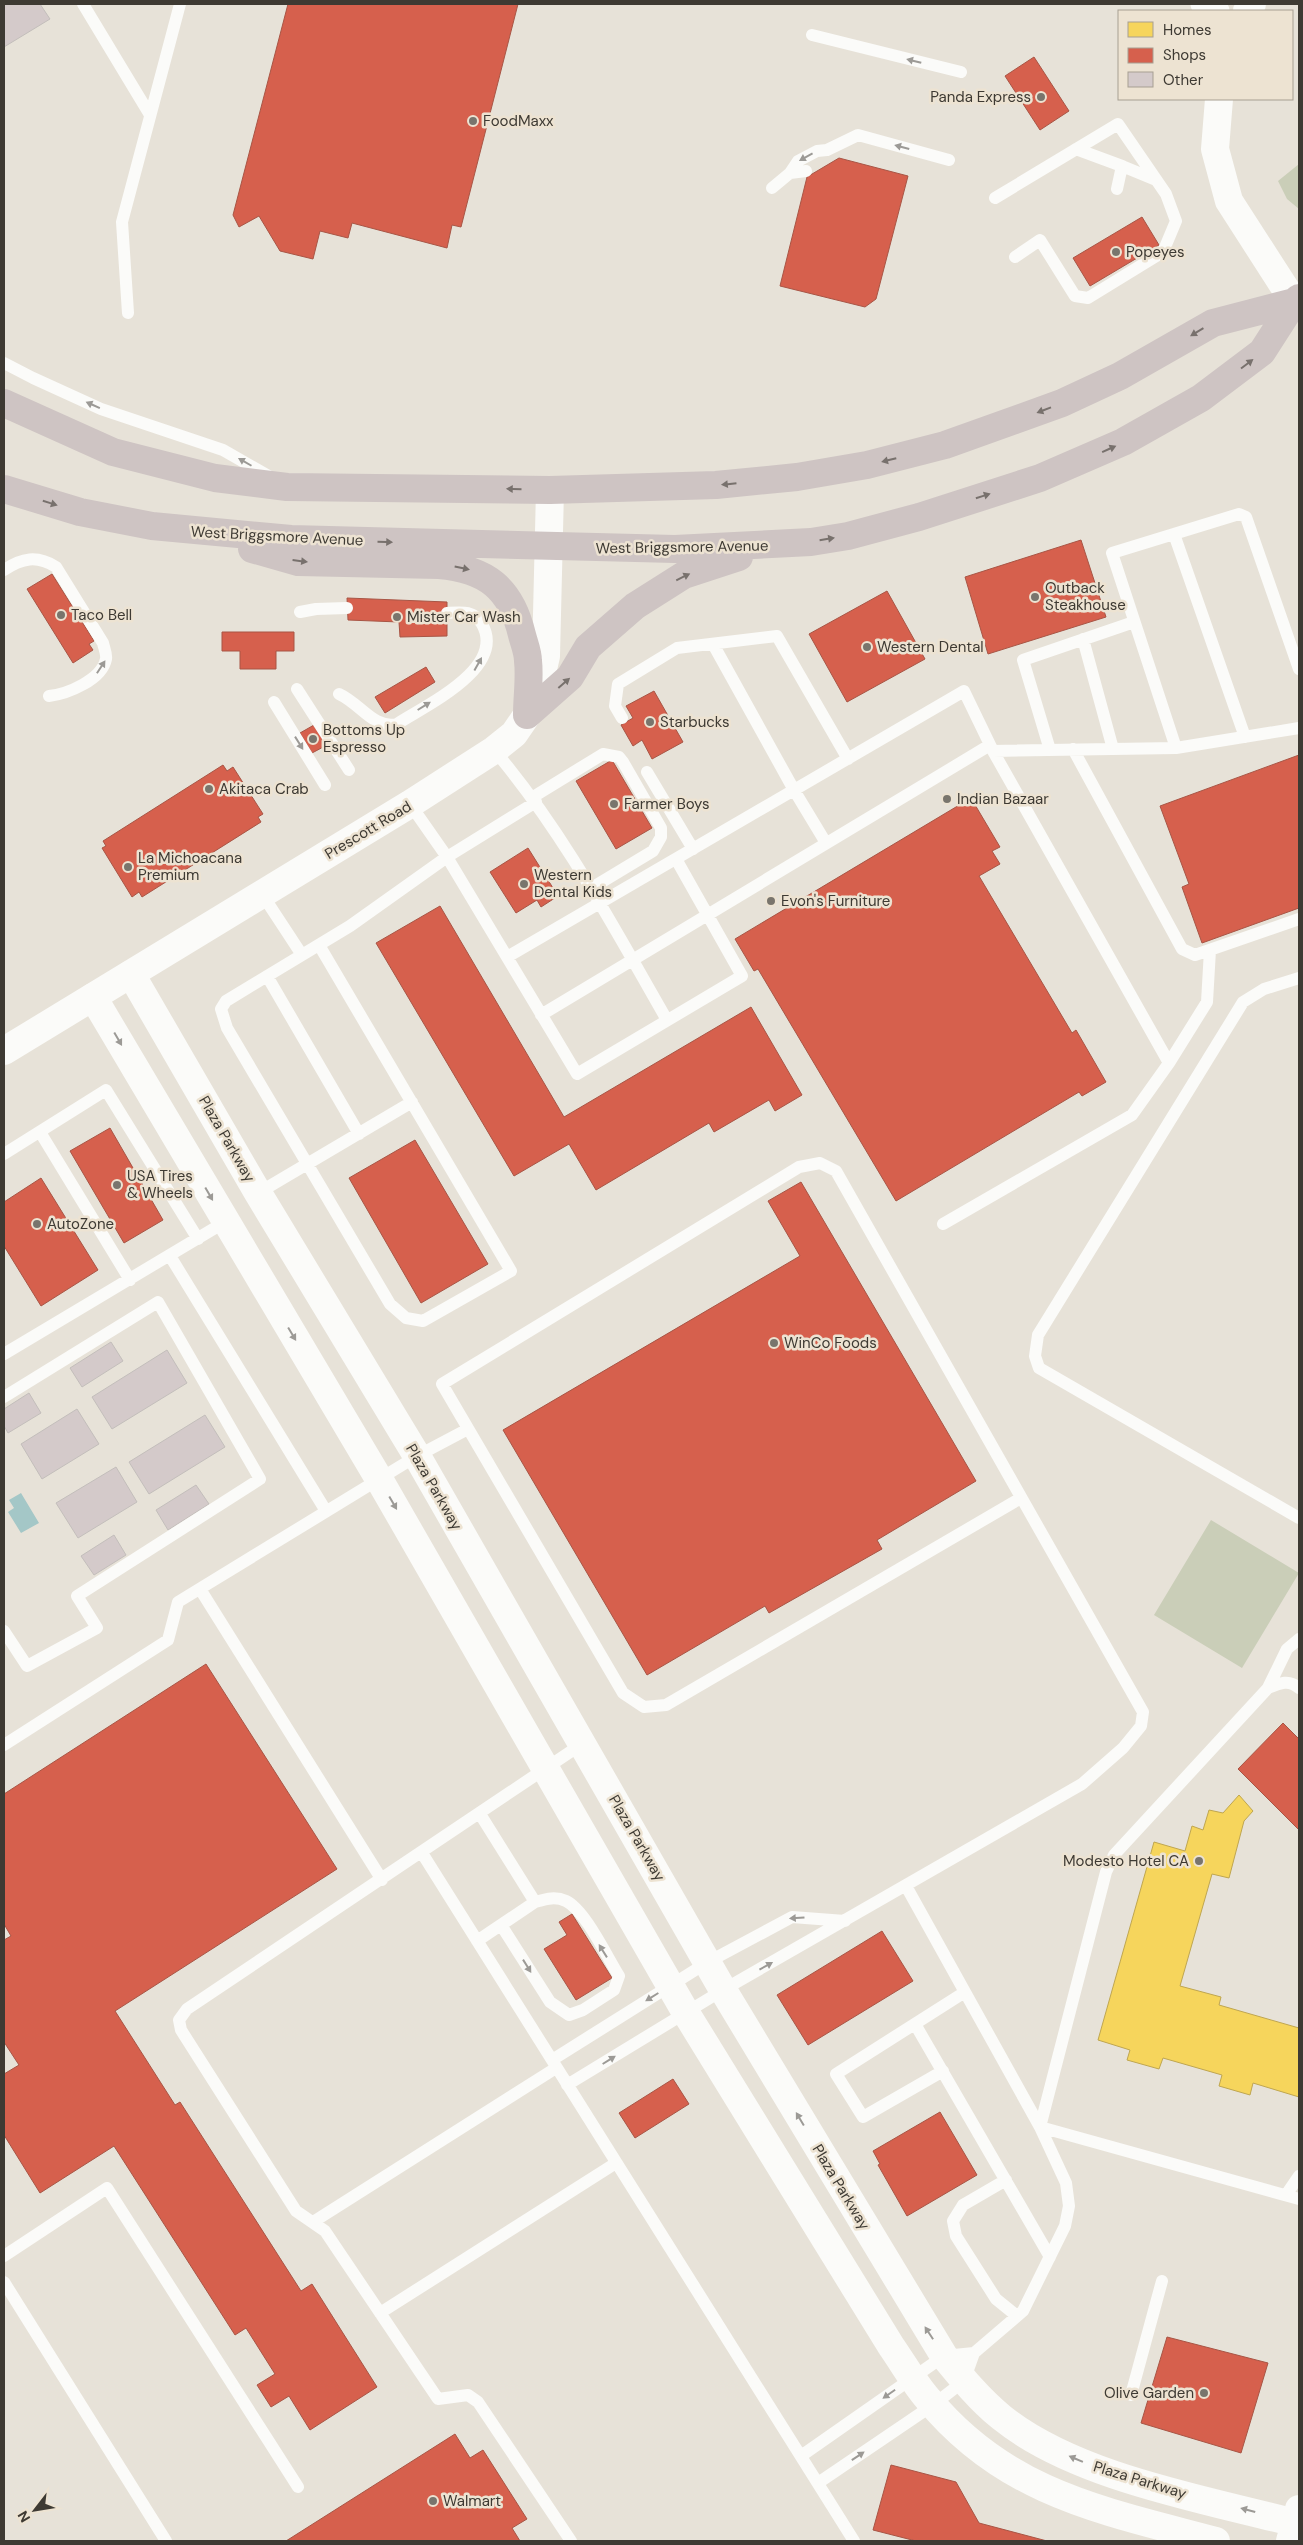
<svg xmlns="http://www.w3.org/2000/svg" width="1303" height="2545" viewBox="0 0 1303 2545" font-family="'DM Sans',sans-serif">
<rect width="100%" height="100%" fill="#e7e2d8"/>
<path fill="#caceb8" d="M1299,164V209L1287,199L1278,181Z
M1211,1520L1299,1573L1242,1668L1154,1615Z"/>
<path fill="#a4c7c7" d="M21,1493L39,1523L21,1533L8,1512L14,1508L9,1500Z"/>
<path fill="#f6d55c" stroke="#bfa650" d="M1239,1795L1253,1811L1244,1821L1229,1878L1212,1874L1180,1986L1221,1997L1219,2005L1299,2028V2097L1253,2083L1250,2095L1219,2086L1222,2075L1163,2058L1159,2069L1127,2060L1130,2050L1098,2040L1154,1842L1185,1851L1192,1826L1203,1830L1209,1810L1223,1813Z"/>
<path fill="#d6604d" stroke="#a85545" d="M288,4H518L461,227L452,225L447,248L352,223L348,238L320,231L313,259L280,251L259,216L239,227L233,215Z
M1034,57L1069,111L1040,130L1005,76Z
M839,158L908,176L876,299L865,307L780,286L807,177Z
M1142,217L1159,245L1090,286L1073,258Z
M1081,540L1106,617L988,654L965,577Z
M52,574L94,641L89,644L93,650L73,663L27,589Z
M887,591L925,659L847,702L809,634Z
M347,598L447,602V636L400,637L399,622L348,620Z
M222,632H294V651H276V669H240V651H222Z
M426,667L435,682L385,713L375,697Z
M654,691L683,742L652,759L642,740L633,746L621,725L633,718L626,706Z
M314,725L327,745L312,753L300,733Z
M1299,755V908L1202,943L1182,887L1189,884L1160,806Z
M612,760L652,828L616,849L576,781Z
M223,765L227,771L233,767L263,814L258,817L261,822L142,897L139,892L132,897L102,848L106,846L103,841Z
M971,798L1000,847L992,851L1000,864L979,876L1072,1033L1076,1030L1106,1082L1082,1096L1079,1092L896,1201L758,969L754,971L735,939Z
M528,848L558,896L541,907L537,900L516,913L490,872Z
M440,906L564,1117L751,1007L802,1095L775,1111L769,1100L714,1132L709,1123L596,1190L569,1144L514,1176L376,943Z
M110,1128L163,1220L124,1243L70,1151Z
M415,1140L488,1264L421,1303L349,1178Z
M41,1178L98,1270L41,1306L4,1246V1202Z
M801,1182L976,1481L877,1540L882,1549L769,1613L765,1606L647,1675L503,1430L800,1256L768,1201Z
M206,1664L337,1869L115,2011L175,2105L180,2102L301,2291L312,2284L377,2387L310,2430L289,2396L271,2407L257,2385L275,2374L246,2328L235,2335L114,2146L40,2193L4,2135V2074L19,2065L4,2042V1940L11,1936L4,1924V1794Z
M1283,1723L1299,1739V1830L1238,1769Z
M572,1914L612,1978L576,2000L544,1949L567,1935L559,1922Z
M882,1931L913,1981L808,2045L777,1995Z
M673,2079L689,2104L635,2138L619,2113Z
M940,2112L977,2175L907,2216L878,2165L880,2164L873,2151Z
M1167,2337L1268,2363L1241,2453L1141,2423Z
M455,2434L470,2458L483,2450L527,2519L512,2528L520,2541H286Z
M891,2465L956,2482L979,2523L1047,2541H916L873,2530Z"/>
<path fill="#d4caca" stroke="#c3bebb" d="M4,4H40L50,19L4,47Z
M111,1342L123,1361L82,1387L70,1368Z
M167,1350L187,1383L112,1429L92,1397Z
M29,1393L41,1413L8,1433L4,1426V1409Z
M77,1409L99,1444L42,1479L21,1444Z
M205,1415L225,1447L149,1494L129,1462Z
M116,1467L137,1502L78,1538L56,1503Z
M196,1485L209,1504L168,1530L156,1510Z
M114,1535L126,1555L94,1575L81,1556Z"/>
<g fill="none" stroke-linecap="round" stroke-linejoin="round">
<path stroke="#fbfbf9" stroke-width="12" d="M83,4L150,115
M812,35L961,72
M1076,149L1122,166L1117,189
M1122,166L1156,180
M790,173L806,171
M772,188L790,173L798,161L817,151L827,150L858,135L949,160
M995,198L1118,124L1166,194L1176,221L1163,252L1088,298L1075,296L1040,240L1015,257
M128,313L122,222L180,4
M4,363L33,378L101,409L223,450L272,478
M1174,534L1245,737
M4,570C22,558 37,555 56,567L103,643C104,648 107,654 106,659C102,680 67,694 49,696
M300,612L316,609L347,608
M1083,639L1113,749
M713,644L794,790L826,843
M297,689L349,770
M339,694C361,704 373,729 397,724C426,705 507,668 482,624C474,610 461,612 447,613
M274,702L325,785
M622,718L615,706L618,684L677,648L777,636L848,759
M1176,748L1112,553L1239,514L1246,517L1299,669
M1073,749L1182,949L1195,955L1299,919
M494,750C563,831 614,928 667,1020
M1050,750L1023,660L1134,622
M993,751L1176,748L1299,728
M647,772L693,849
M533,797L603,754L619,757L623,762L661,828V837L653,851L590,889
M410,804L447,857L577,1074L742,976L676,859
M262,894L302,955
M319,945L511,1271L423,1321L406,1318L390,1304L227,1028L221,1009L226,1001L350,926L447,857L536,802
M507,957L964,691L993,751L1169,1063
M267,976L359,1134
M1299,978L1264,989L1243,1002L1038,1335L1035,1356L1039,1368L1299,1518
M541,1015L990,745
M40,1132L130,1280
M4,1154L106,1090L198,1239
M258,1193L412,1102
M943,1224L1132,1115L1169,1063L1207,1002L1210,950
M170,1256L326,1511
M4,1354L225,1222
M4,1397L158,1302L260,1479L77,1596L97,1628L27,1666L4,1631
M200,1589L382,1880
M1299,1639L1287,1649L1268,1688L1114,1855L1106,1872L1040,2127L1299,2199
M1268,1688C1280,1683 1289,1679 1299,1688
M4,1745L168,1640L178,1602L417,1456L468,1429
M422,1853L854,2541
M501,1925L550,2002L569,2015L583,2010L614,1990L619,1976C607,1957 585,1910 566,1901C555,1896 546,1899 535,1902
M477,1941L535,1902L480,1814
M915,2024L1050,2257
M552,2060L708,1962L792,1917L845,1921
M943,2071L863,2117L836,2074L965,1992
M567,2085L723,1990L1082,1784L1123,1748L1141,1726L1143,1712L836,1171L820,1163L799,1167L442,1384L623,1693L644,1707L666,1705L1021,1498
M1006,2180L963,2205L953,2221L956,2236L996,2299L1017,2316
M1286,2195L1299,2176
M313,2222L556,2068
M4,2256L107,2188L298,2487
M4,2282L166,2541
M380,2313L616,2163
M1131,2395L1162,2281
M801,2456L944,2356L974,2353
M818,2483L933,2405L964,2381L974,2353L1023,2311L1065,2226L1069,2206L1066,2183L1040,2127L906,1886
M571,2541L478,2402L468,2395L438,2399L325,2231L296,2211L181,2030L179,2020L187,2009L582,1744"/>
<path stroke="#fbfbf9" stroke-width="25" d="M1203,4L1217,11"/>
<path stroke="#fbfbf9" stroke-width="28" d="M1247,11L1252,4
M1219,99L1215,149L1229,201L1294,302
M131,974L258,1193L417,1456L723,1990L944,2356C962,2378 979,2399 1001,2417C1075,2477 1204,2499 1295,2523
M93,997L379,1479L686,2013L891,2346C903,2363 914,2383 928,2399C1006,2494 1104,2511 1216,2541"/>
<path stroke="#fbfbf9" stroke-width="28" d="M4,1051L410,804L494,750L514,734L527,715L540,682L546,656L550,490
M1290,2541L1299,2509"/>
<path stroke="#cec4c3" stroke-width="28" d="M4,403L113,452L215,478L287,487L550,490L716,485L797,477L867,465L945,445L1062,403L1120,376L1213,323L1294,302L1299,298
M4,489L80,512L152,526L291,539L675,549L811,542L848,536L919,517L1040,478L1123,442L1201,398L1262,352L1294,302
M252,549L298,562L439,565C486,569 511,588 522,635C524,643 528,652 528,661C530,678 527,697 527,715
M527,715L570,677L588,647L635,606L684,575L739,557"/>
</g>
<defs><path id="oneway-solid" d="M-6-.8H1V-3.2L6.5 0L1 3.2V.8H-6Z" transform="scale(1.25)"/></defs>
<g fill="#9c9a96">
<use href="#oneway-solid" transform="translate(914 61) rotate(-166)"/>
<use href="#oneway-solid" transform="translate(902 147) rotate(-165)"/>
<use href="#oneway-solid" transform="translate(806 157) rotate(151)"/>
<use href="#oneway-solid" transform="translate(93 405) rotate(-156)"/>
<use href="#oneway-solid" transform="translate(245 462) rotate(-150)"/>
<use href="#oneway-solid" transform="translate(478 664) rotate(-61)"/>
<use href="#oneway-solid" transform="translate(101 667) rotate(-57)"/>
<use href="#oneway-solid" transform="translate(424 706) rotate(-32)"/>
<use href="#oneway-solid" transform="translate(299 743) rotate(58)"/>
<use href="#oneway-solid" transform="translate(118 1039) rotate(60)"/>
<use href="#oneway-solid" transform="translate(209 1194) rotate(60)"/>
<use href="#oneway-solid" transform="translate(292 1334) rotate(59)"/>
<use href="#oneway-solid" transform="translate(393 1503) rotate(60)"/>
<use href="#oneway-solid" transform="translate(797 1918) rotate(176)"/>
<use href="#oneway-solid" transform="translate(603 1951) rotate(-122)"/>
<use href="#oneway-solid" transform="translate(527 1966) rotate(58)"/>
<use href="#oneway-solid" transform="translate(766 1966) rotate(-29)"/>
<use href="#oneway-solid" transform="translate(652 1997) rotate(148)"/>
<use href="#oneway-solid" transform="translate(609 2060) rotate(-32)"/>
<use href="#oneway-solid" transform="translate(800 2119) rotate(-121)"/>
<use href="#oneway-solid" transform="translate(929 2333) rotate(-123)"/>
<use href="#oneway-solid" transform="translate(889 2394) rotate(145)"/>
<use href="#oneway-solid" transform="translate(858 2456) rotate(-34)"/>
<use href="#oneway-solid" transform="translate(1076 2459) rotate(-157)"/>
<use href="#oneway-solid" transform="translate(1248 2510) rotate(-165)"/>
</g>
<g fill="#78716d">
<use href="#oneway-solid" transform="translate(1197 332) rotate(149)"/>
<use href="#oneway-solid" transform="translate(1247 364) rotate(-37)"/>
<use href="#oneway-solid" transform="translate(1044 410) rotate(159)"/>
<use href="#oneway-solid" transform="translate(1109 449) rotate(-24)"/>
<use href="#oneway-solid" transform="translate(889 460) rotate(166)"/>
<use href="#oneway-solid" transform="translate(729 484) rotate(174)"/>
<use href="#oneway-solid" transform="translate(514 489) rotate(-179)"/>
<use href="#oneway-solid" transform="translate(983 496) rotate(-18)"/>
<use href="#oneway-solid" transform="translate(50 503) rotate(17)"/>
<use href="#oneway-solid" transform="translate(827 539) rotate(-9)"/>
<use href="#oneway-solid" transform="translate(385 542) rotate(2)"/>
<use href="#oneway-solid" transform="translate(300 561) rotate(7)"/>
<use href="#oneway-solid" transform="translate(462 568) rotate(12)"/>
<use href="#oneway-solid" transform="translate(683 577) rotate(-26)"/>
<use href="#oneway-solid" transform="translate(564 683) rotate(-41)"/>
</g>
<g fill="#79756d" stroke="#ede3d2" stroke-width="2">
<circle cx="1041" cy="97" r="5"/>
<circle cx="473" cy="121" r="5"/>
<circle cx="1116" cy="252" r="5"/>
<circle cx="1035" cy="597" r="5"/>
<circle cx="61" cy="615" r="5"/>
<circle cx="397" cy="617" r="5"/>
<circle cx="867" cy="647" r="5"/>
<circle cx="650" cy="722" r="5"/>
<circle cx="313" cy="739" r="5"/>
<circle cx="209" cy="789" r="5"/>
<circle cx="947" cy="799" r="5"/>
<circle cx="614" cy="804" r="5"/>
<circle cx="128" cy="867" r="5"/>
<circle cx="524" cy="884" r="5"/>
<circle cx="771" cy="901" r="5"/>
<circle cx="117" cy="1185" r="5"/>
<circle cx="37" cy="1224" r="5"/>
<circle cx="774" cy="1343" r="5"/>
<circle cx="1199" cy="1861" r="5"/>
<circle cx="1204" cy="2393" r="5"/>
<circle cx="433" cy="2501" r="5"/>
</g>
<g text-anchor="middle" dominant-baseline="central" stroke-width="5" stroke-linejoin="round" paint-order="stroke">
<g font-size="15" fill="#3e3a33" stroke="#ede3d2" text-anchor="start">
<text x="1031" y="97" text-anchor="end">Panda Express</text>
<text x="483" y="121">FoodMaxx</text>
<text x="1126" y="252">Popeyes</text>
<text x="1045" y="588">Outback<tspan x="1045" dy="17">Steakhouse</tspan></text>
<text x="71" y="615">Taco Bell</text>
<text x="407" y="617">Mister Car Wash</text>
<text x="877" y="647">Western Dental</text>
<text x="660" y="722">Starbucks</text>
<text x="323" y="730">Bottoms Up<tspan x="323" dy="17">Espresso</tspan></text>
<text x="219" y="789">Akitaca Crab</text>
<text x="957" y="799">Indian Bazaar</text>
<text x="624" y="804">Farmer Boys</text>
<text x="138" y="858">La Michoacana<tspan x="138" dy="17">Premium</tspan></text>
<text x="534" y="875">Western<tspan x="534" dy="17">Dental Kids</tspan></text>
<text x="781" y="901">Evon's Furniture</text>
<text x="127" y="1176">USA Tires<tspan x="127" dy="17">&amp; Wheels</tspan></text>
<text x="47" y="1224">AutoZone</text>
<text x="784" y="1343">WinCo Foods</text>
<text x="1189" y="1861" text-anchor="end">Modesto Hotel CA</text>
<text x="1194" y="2393" text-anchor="end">Olive Garden</text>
<text x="443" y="2501">Walmart</text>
</g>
<g font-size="15" fill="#3e3a33" stroke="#ede3d2">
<text transform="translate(277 536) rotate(3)">West Briggsmore Avenue</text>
<text transform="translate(682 547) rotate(-1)">West Briggsmore Avenue</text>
<text transform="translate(368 830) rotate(-31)">Prescott Road</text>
<text transform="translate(227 1139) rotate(60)">Plaza Parkway</text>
<text transform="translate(434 1487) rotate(60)">Plaza Parkway</text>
<text transform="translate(637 1838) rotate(60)">Plaza Parkway</text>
<text transform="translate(841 2187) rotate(59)">Plaza Parkway</text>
<text transform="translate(1140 2480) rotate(17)">Plaza Parkway</text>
</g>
</g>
<rect width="1303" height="2545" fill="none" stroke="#3e3a33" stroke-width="10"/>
<rect x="1118" y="10" width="175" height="90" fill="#ede3d2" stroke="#a79f92"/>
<rect x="1128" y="22" width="25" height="15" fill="#f6d55c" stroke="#a79f92"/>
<text x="1163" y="35" font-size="15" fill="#3e3a33">Homes</text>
<rect x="1128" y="48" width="25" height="15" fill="#d6604d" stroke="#a79f92"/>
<text x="1163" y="60" font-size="15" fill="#3e3a33">Shops</text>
<rect x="1128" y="72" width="25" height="15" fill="#d4caca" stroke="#a79f92"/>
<text x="1163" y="85" font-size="15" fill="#3e3a33">Other</text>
<g transform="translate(35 2510) rotate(239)" stroke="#ede3d2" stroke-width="4" paint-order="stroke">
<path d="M0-4L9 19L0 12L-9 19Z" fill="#3e3a33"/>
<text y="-8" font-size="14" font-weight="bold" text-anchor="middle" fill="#3e3a33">N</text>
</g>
</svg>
